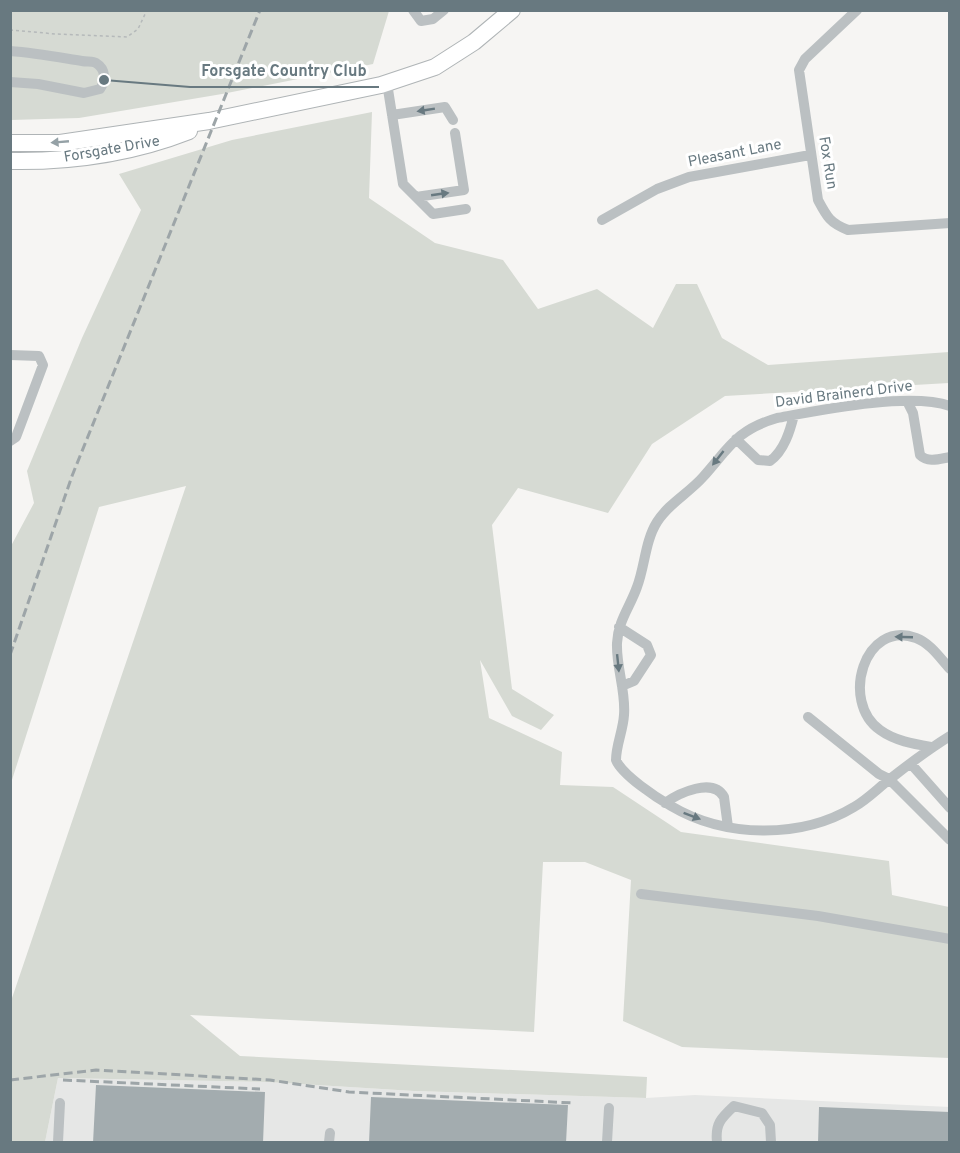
<svg xmlns="http://www.w3.org/2000/svg" width="960" height="1153" viewBox="0 0 960 1153" font-family="Overpass,sans-serif">
<rect width="100%" height="100%" fill="#f6f5f3"/>
<path fill="#e6e7e6" d="M58,1078L268,1082L414,1091L646,1098L695,1095L950,1107L949,1142H45Z"/>
<path fill="#d6dad3" d="M10,11H389L373,64L222,94L79,118L11,120Z
M372,112L369,198L435,243L503,260L538,309L597,289L653,328L676,284H697L722,338L768,365L949,352V383L725,396L652,444L608,513L518,488L492,525L512,689L554,715L541,730L512,716L480,660L489,718L562,752L560,785L613,787L681,832L889,861L892,895L949,907V1058L682,1047L623,1021L631,880L585,862H543L534,1032L190,1015L240,1056L647,1077L646,1098L414,1091L268,1082L58,1078L45,1142H11V1001L186,486L99,507L11,783V546L34,503L27,471L82,338L141,210L119,174L232,140Z"/>
<path fill="#a3acaf" d="M96,1085L265,1092L263,1143H93Z
M371,1097L568,1105L566,1143H369Z
M819,1107L950,1112V1143H818Z"/>
<g fill="none" stroke-linecap="round" stroke-linejoin="round">
<defs>
<path id="major" d="M10,143H60L209,121L381,85L435,67L474,42L512,10
M10,161C70,162 133,153 189,131"/>
</defs>
<use href="#major" stroke="#afb4b6" stroke-width="18"/>
<path stroke="#b5b9ba" stroke-width="1.5" stroke-dasharray="3 3" stroke-linecap="butt" d="M10,30L56,34L127,37L138,29L147,10"/>
<path stroke="#bbc0c2" stroke-width="10" d="M413,10L421,21L433,19L444,10
M857,10L805,59L799,70L818,200C827,217 830,223 848,230L950,223
M10,51C36,53 57,57 82,61C87,62 93,61 96,63C106,69 106,81 100,89L84,93L38,84L10,82
M387,83L403,184L433,214L466,209
M392,115L445,107L453,120
M416,197L464,190L455,133
M602,220L657,189L689,177L810,155
M10,355L39,356L43,365L16,437L10,441
M907,401L913,413L920,455C928,463 939,459 950,457
M950,406C909,392 821,410 777,418C736,430 729,448 703,477C689,493 669,503 657,522C645,541 645,566 637,587C630,607 618,621 617,643C616,667 626,691 624,715C623,731 616,745 616,760C622,775 657,798 671,806C725,838 801,839 854,807C868,799 878,788 890,779C909,764 929,749 950,736
M736,439L758,460L770,461C784,451 790,431 794,415
M619,627L647,645L651,655L634,681L622,686
M808,717L879,774L889,779L950,840
M932,747C914,744 895,741 880,730C840,702 864,619 916,638C930,643 940,658 950,669
M911,764L950,808
M665,803C679,793 713,777 724,797L728,827
M641,894L818,916L950,939
M58,1142L60,1103
M329,1142L330,1133
M607,1142L609,1108
M717,1142C715,1124 721,1118 734,1106L762,1113L770,1125L771,1142"/>
<use href="#major" stroke="#fff" stroke-width="16"/>
<path stroke="#9da5a8" stroke-width="3" stroke-dasharray="9 4.5" stroke-linecap="butt" d="M10,655L72,476L260,10
M10,1080L96,1070L270,1080L349,1092L574,1103
M63,1080L260,1089"/>
</g>
<defs><path id="oneway-solid" d="M-6-.8H1V-3.2L6.5 0L1 3.2V.8H-6Z" transform="scale(1.5)"/></defs>
<g fill="#687980">
<use href="#oneway-solid" transform="translate(426 110) rotate(171)"/>
<use href="#oneway-solid" transform="translate(440 194) rotate(-8)"/>
<use href="#oneway-solid" transform="translate(718 458) rotate(128)"/>
<use href="#oneway-solid" transform="translate(904 637) rotate(-178)"/>
<use href="#oneway-solid" transform="translate(618 663) rotate(84)"/>
<use href="#oneway-solid" transform="translate(692 816) rotate(21)"/>
</g>
<use fill="#95a1a6" href="#oneway-solid" transform="translate(60 142) rotate(175)"/>
<g text-anchor="middle" dominant-baseline="central" stroke-width="6" stroke-linejoin="round" paint-order="stroke">
<g font-size="15" fill="#687980" stroke="#fff">
<text transform="translate(112 150) rotate(-10)">Forsgate Drive</text>
<text transform="translate(735 154) rotate(-11)">Pleasant Lane</text>
<text transform="translate(827 163) rotate(81)">Fox Run</text>
<text transform="translate(844 395) rotate(-7)">David Brainerd Drive</text>
</g>
</g>
<path fill="none" stroke="#687980" stroke-width="2" d="M104 80L190 87H379"/>
<circle fill="#687980" stroke="#fff" stroke-width="2" cx="104" cy="80" r="6"/>
<g font-size="16" text-anchor="middle" font-weight="bold" fill="#687980" stroke="#fff" stroke-width="6" stroke-linejoin="round" paint-order="stroke">
<text x="284" y="76">Forsgate Country Club</text>
</g>
<rect width="960" height="1153" fill="none" stroke="#687980" stroke-width="24"/>
</svg>
